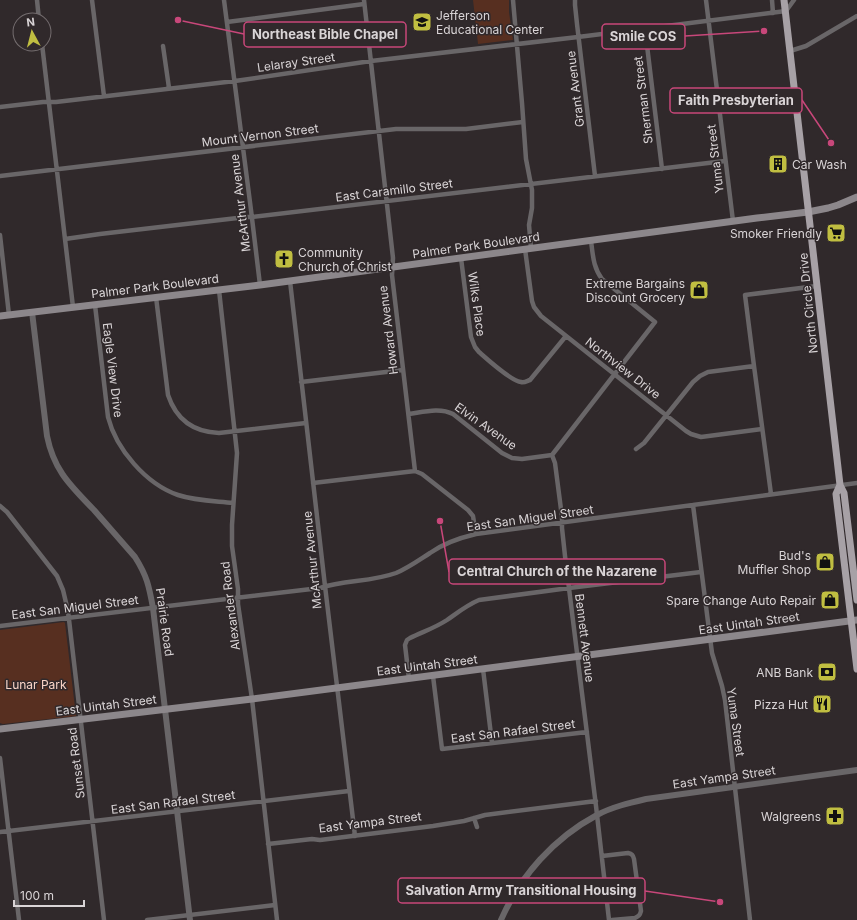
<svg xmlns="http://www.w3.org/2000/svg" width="857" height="920" viewBox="0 0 857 920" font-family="Inter,sans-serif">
<rect width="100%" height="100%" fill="#30292b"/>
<path fill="#572f20" d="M473,0H509V12L513,40L478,44Z
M64,622L65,623L76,716L3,724L0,723V630Z"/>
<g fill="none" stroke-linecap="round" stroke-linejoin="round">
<path stroke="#696668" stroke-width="4.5" d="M37,0L39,20
M92,0L104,96
M224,0L251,210L260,285
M364,0L393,258L392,275L415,471L422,474L468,510L473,516L476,534
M513,0L522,103L526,159L532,190V208L529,225L531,248
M575,0V5L577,24L595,176
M706,0L733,221
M772,0L773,13
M227,22L364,4
M645,29L662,169
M42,44L73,307
M163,46L169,88
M790,51L806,46L857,16
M0,107L43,102H56L235,81L371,61L578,37L786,11L794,0
M0,176L396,129H466L523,122
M0,235L9,315
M65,239L100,234L246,217H252L725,161
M591,241C593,255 593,267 602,279L655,322L552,455L555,463L562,517V528L565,556L596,806L609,920
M525,249L532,301L534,307L541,316L686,431L691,434L701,437L762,429
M461,258L471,337L475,347L479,352C487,359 511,381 521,382C524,383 527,381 530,380L566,336
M290,281L325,586L355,836
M219,290L237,453L232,525V546L238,589V604L252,699L277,920
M156,297L168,395C176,419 193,432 219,433L306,423
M95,305L108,417C116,449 146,484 178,495C196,501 215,501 233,503
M754,366L745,295L817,286
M301,382L403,370
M409,414C423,412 440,407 453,414L502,453L512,458L522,459L552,455
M636,449L644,443L693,382L700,376L708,372L754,366L771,494
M313,483L415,471
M693,505L712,653L722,686L725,700L750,920
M0,506L7,512L57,576L63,590L68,611L104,920
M0,626L320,588C345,580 371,582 396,573C408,568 419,560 430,553C444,543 459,538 476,534L857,483
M483,669L492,743
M433,676L442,749L587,732
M409,679L405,645L407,640L410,638C422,632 435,628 447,620C457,613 467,605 479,600L569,588L701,572
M0,758L19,920
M474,818L477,827
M0,832L349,791
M268,844L312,839L320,840L433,826L464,821L485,815L596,801
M602,856L628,853C632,854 633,855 634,859L641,911C640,915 639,916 635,918L612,920
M147,920L275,905"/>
<path stroke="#696668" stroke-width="6" d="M32,312L47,436C54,471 71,486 94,510C108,526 121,541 135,557C147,576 149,586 153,608L190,920
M501,920C520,876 554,838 597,815C612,807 629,803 646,799L857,770"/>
<path stroke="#8c878b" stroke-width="7" d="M0,316L260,285L757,218L808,212L828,208L838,205L857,197
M0,729L252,699L857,620"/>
<path stroke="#a7a1a6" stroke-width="7" d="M784,0L840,485L844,493L857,600
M840,485L836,494L857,669"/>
</g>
<defs>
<symbol id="school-square" viewBox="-11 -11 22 22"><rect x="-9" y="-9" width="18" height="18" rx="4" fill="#c0be41" stroke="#30292b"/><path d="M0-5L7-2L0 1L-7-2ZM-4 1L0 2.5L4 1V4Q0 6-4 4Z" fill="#111"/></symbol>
<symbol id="building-square" viewBox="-11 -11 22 22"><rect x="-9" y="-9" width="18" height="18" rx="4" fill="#c0be41" stroke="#30292b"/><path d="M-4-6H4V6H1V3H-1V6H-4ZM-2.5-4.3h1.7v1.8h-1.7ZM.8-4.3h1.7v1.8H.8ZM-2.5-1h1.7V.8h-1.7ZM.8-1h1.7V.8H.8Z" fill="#111"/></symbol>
<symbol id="supermarket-square" viewBox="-11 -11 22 22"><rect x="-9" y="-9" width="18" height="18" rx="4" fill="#c0be41" stroke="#30292b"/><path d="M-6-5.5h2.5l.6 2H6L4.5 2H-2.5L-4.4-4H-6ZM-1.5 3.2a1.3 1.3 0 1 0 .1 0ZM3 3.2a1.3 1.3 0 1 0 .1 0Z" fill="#111"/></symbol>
<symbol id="church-square" viewBox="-11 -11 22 22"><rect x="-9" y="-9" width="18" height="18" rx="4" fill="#c0be41" stroke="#30292b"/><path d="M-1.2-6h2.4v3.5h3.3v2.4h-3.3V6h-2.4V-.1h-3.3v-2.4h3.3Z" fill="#111"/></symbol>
<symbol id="shop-square" viewBox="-11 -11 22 22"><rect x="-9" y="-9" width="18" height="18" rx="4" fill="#c0be41" stroke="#30292b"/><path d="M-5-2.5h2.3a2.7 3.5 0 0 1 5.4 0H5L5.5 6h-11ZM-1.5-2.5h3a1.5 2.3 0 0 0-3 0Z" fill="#111"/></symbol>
<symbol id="bank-square" viewBox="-11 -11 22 22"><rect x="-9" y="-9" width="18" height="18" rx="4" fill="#c0be41" stroke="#30292b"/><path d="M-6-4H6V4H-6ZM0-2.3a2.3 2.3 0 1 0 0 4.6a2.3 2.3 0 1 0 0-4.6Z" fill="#111"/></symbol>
<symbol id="restaurant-square" viewBox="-11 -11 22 22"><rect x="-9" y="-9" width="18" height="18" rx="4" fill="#c0be41" stroke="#30292b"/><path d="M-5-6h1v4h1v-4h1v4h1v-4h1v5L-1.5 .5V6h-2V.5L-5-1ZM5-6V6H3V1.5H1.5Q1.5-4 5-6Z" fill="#111"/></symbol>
<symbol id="pharmacy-square" viewBox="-11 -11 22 22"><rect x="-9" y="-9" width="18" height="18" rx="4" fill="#c0be41" stroke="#30292b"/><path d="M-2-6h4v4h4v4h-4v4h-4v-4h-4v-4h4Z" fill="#111"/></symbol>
</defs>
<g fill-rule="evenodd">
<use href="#school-square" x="411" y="11" width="22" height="22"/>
<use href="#building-square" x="767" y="153" width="22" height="22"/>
<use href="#supermarket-square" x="825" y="222" width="22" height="22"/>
<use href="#church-square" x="273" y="248" width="22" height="22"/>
<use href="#shop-square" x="688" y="279" width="22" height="22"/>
<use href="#shop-square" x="814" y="551" width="22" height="22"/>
<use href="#shop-square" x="819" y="589" width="22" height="22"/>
<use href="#bank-square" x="816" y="661" width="22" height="22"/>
<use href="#restaurant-square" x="811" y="693" width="22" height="22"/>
<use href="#pharmacy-square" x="824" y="805" width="22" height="22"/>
</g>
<g text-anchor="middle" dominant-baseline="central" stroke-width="3" stroke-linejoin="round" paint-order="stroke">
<g font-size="12" fill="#d9d4d6" stroke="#30292b" text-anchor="end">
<text x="436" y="15" text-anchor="start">Jefferson<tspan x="436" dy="14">Educational Center</tspan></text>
<text x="792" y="164" text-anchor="start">Car Wash</text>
<text x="822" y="233">Smoker Friendly</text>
<text x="298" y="252" text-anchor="start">Community<tspan x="298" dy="14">Church of Christ</tspan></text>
<text x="685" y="283">Extreme Bargains<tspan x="685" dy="14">Discount Grocery</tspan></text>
<text x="811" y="555">Bud's<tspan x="811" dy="14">Muffler Shop</tspan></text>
<text x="816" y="600">Spare Change Auto Repair</text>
<text x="813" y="672">ANB Bank</text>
<text x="808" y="704">Pizza Hut</text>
<text x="821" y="816">Walgreens</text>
</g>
<g font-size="12" fill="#d9d4d6" stroke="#30292b">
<text transform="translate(296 62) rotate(-8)">Lelaray Street</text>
<text transform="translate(575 89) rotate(-97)">Grant Avenue</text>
<text transform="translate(643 100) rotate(-97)">Sherman Street</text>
<text transform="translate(260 135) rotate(-7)">Mount Vernon Street</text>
<text transform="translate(715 159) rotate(-97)">Yuma Street</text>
<text transform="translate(394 190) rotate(-7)">East Caramillo Street</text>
<text transform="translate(240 203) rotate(-97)">McArthur Avenue</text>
<text transform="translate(476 245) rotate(-8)">Palmer Park Boulevard</text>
<text transform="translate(155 286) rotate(-7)">Palmer Park Boulevard</text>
<text transform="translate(808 303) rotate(-96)">North Circle Drive</text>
<text transform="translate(477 304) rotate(82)">Wilks Place</text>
<text transform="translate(388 330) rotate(-97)">Howard Avenue</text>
<text transform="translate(623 368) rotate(38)">Northview Drive</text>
<text transform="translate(113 370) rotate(83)">Eagle View Drive</text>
<text transform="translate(486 426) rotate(35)">Elvin Avenue</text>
<text transform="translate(530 518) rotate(-8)">East San Miguel Street</text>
<text transform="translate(312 560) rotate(-96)">McArthur Avenue</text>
<text transform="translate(230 606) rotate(-97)">Alexander Road</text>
<text transform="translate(75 607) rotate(-7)">East San Miguel Street</text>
<text transform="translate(165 622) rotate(82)">Prairie Road</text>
<text transform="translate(749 623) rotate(-8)">East Uintah Street</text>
<text transform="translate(585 638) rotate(83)">Bennett Avenue</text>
<text transform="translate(427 665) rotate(-7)">East Uintah Street</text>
<text transform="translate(106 705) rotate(-7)">East Uintah Street</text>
<text transform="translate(736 722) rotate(82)">Yuma Street</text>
<text transform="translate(513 731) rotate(-7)">East San Rafael Street</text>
<text transform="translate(76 763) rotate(-97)">Sunset Road</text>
<text transform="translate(724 777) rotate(-8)">East Yampa Street</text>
<text transform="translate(173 802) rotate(-7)">East San Rafael Street</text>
<text transform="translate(370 822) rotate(-7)">East Yampa Street</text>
</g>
<g font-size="12" fill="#f9d4c6" stroke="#30292b">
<text x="36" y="684">Lunar Park</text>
</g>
</g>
<path fill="none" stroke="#c8477a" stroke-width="1.5" d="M178 20L244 34M764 31L685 36M831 143L802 100M440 521L449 572M720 902L645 891"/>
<g fill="#c8477a" stroke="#30292b" stroke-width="1.5">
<circle cx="178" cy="20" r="4"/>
<circle cx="764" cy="31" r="4"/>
<circle cx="831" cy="143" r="4"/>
<circle cx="440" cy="521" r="4"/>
<circle cx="720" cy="902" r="4"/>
</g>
<g fill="#30292b" stroke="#c8477a" stroke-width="1.5">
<rect x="244" y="22" width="162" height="25" rx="4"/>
<rect x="602" y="24" width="83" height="25" rx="4"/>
<rect x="670" y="88" width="132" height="25" rx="4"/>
<rect x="449" y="559" width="216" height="25" rx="4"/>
<rect x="398" y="878" width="247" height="25" rx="4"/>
</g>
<g font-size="13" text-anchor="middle" font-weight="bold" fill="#d9d4d6">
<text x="325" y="39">Northeast Bible Chapel</text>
<text x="643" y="41">Smile COS</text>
<text x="736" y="105">Faith Presbyterian</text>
<text x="557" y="576">Central Church of the Nazarene</text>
<text x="521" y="895">Salvation Army Transitional Housing</text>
</g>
<g transform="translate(32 32) rotate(353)"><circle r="19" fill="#30292b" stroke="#746d6f"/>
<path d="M0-3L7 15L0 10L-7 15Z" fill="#c0be41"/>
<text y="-6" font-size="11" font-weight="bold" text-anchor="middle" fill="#d9d4d6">N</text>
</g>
<path d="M14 900v6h70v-6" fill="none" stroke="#d9d4d6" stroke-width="2"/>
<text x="20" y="900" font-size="12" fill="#d9d4d6" stroke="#30292b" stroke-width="3" paint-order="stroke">100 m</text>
</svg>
